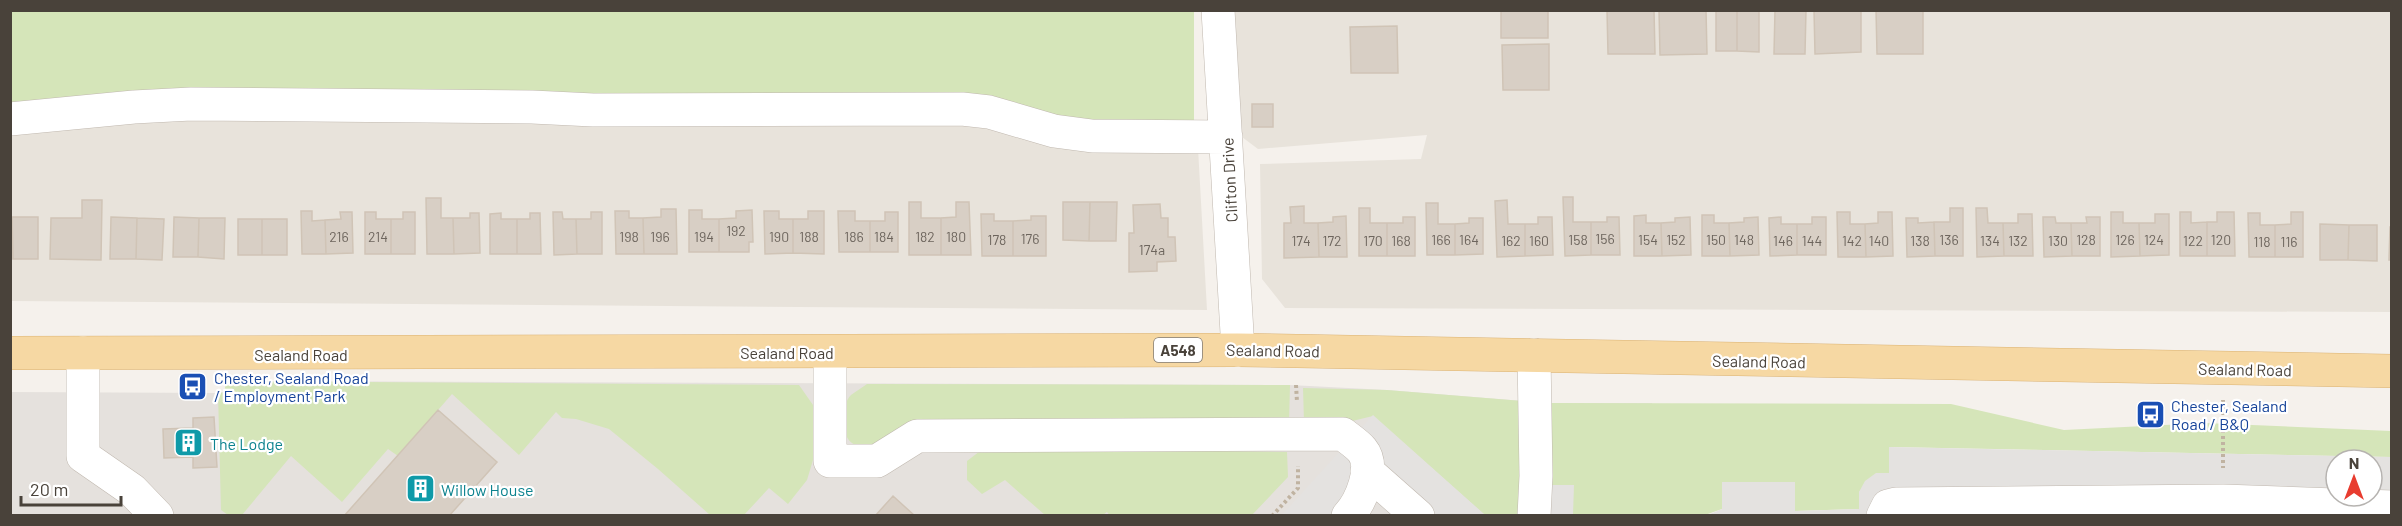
<svg xmlns="http://www.w3.org/2000/svg" width="2402" height="526" viewBox="0 0 2402 526" font-family="Barlow,sans-serif">
<rect width="100%" height="100%" fill="#f5f1ec"/>
<path fill="#e8e3db" d="M1217,11H2391V312L1285,308L1262,279L1260,164L1421,159L1427,135L1258,149L1226,125Z
M113,117L984,120L1198,148L1207,310L11,301V127Z"/>
<path fill="#e5e1dd" d="M225,381L1290,385L1387,390L1548,403H1652V515L11,516V392L218,393L225,392Z"/>
<path fill="#d5e5b9" d="M10,11H1194V121L1055,119L980,94L89,95L11,104Z
M225,381L799,385L813,405V460L807,480L788,504L769,488L744,515H710L658,469L609,429L576,419L562,418L556,412L519,455L452,394L398,456L388,449L342,502L291,456L242,515H228L221,510L218,393L225,392Z
M867,384L1290,385L1289,423L885,445C874,447 862,451 852,443C840,435 841,405 851,395C856,391 862,388 867,384Z
M1303,388L1387,390L1548,403L1951,404L2064,430L2205,423L2391,431V457L1890,447L1889,473L1859,492V509L1794,511L1723,482L1722,509L1705,515H1485L1373,416L1348,422H1304Z
M984,448L1287,452L1288,477L1252,515L1110,516L1107,512L1103,515H1045L1005,480L982,494L967,480V461Z"/>
<path fill="#e4e2e0" fill-rule="evenodd" d="M1373,415L1485,515H1403L1380,494L1361,515L1281,516Z
M1889,447L2391,457V515L1705,516L1722,509V482H1795V511L1859,509V492L1865,481L1876,473H1889ZM2336,460H2372V496H2336Z
M1549,485H1574L1573,515L1547,516Z"/>
<path fill="#d8cfc5" stroke="#d0c4b6" stroke-width="1.5" d="M1501,10H1548V38H1501Z
M1607,10H1654L1655,54H1608Z
M1659,10H1706L1707,54L1660,55Z
M1716,10H1737V51H1716Z
M1737,10H1759V52L1737,51Z
M1775,10H1806L1805,54H1774Z
M1814,10H1861V52L1815,54Z
M1876,10H1923V54H1877Z
M1397,26L1398,73H1351L1350,27Z
M1549,44V90H1503L1502,45Z
M1252,104H1273V127H1252Z
M1563,197H1573V222H1591V255L1565,256Z
M426,198H441V218H453L454,254H427Z
M82,200H102L101,260L50,259L51,218H82Z
M1507,200L1508,224H1525V256L1497,257L1495,201Z
M909,202H921V218H941V255H909Z
M956,202H969L971,255H941V218L956,217Z
M1063,202H1090L1089,241L1063,240Z
M1090,202H1117L1116,241H1089Z
M1426,203H1438V224H1455V255H1427Z
M1160,204L1161,218H1168V237H1175L1176,261L1157,262V271L1129,272V233H1134L1133,205Z
M1304,206V223H1318L1319,257L1284,258V223H1291L1290,207Z
M1359,208H1370V223H1387V256H1359Z
M1950,208H1963V256H1935L1934,222H1950Z
M1976,208H1987L1988,223H2003L2004,256L1977,257Z
M661,209H676L677,254H644L643,218L661,217Z
M689,210H702V219H719V252H689Z
M752,210L753,242H749V252H719V219L736,218V211Z
M301,211H312V221L325,220L326,254H302Z
M615,211H629V218H643L644,254H616Z
M764,211H779V219H793V253L765,254Z
M808,211H824V254L793,253V219H808Z
M838,211H855V221H870V252H839Z
M340,212H352L353,253L326,254L325,220L341,219Z
M365,212H376V219H391V254H365Z
M403,212H415V254H391V219H403Z
M553,212H562L563,219H576L577,254L554,255Z
M591,212H602V254H577L576,219H591Z
M885,212H898V252H870V221H885Z
M1837,212H1850V224H1865L1866,257H1838Z
M1878,212H1892L1893,256L1866,257L1865,224L1878,223Z
M2111,212H2123V223H2139L2140,256L2111,257Z
M2180,212H2191V223L2207,222V256H2180Z
M2217,212H2234L2235,256H2207V222H2217Z
M2291,212H2303V257H2275V225L2291,224Z
M470,213H479L480,253L454,254L453,218H470Z
M501,213V219H517V254H490V214Z
M530,213H540L541,254H517V219H530Z
M2248,213H2260V225H2275V257H2249Z
M981,214H994V221H1013V256H982Z
M2018,214H2032L2033,256H2004L2003,223H2018Z
M2155,214H2169V255L2140,256L2139,223H2155Z
M1646,215V223H1661L1662,256H1634V216Z
M1702,215H1714V223H1729L1730,256H1702Z
M1031,216H1046V256H1013V221L1031,220Z
M1346,216L1347,257H1319L1318,223L1333,222V217Z
M10,217H12L13,259H10Z
M12,217H38V259H13Z
M111,217L137,218L136,259H110Z
M174,217L199,218L198,257H173Z
M1403,217H1415V256H1387V223H1403Z
M1538,217H1552L1553,255L1525,256V224H1538Z
M1607,217H1619L1620,255H1591V222H1607Z
M1690,217L1691,255L1662,256L1661,223L1675,222V218Z
M1758,217L1759,255L1730,256L1729,223L1744,222V218Z
M1781,217V224H1797V255L1770,256L1769,218Z
M1812,217H1826V255H1797V224H1812Z
M2043,217H2055L2056,223H2071L2072,256L2044,257Z
M2086,217H2100V256H2072L2071,223H2087Z
M137,218L164,219L162,260L136,259Z
M199,218H225L224,259L198,257Z
M1469,218H1483V254L1455,255V224L1469,223Z
M1906,218H1918V223L1934,222L1935,256L1907,257Z
M238,219H262V255H238Z
M262,219H287V255H262Z
M2320,224L2349,225L2348,260H2320Z
M2349,225H2377V261L2348,260Z
M2390,227H2392V260H2389Z
M438,410L497,462L449,516H344Z
M214,417L217,467L193,468V457L164,458L163,429L193,428V418Z
M893,496L915,516H875Z"/>
<g fill="none" stroke-linecap="round" stroke-linejoin="round">
<defs>
<path id="minor" d="M1218,10L1238,350
M10,119L134,107L191,104L532,107L593,110L962,109L989,112L1054,131L1092,136L1226,137
M830,352V461H877L917,436L1343,434C1349,439 1357,444 1362,450C1376,467 1361,502 1348,516
M83,353V456L132,490L157,516
M1367,471L1418,516
M1534,516L1536,476L1534,355
M1883,516L1888,506L1896,504L2223,501L2392,507"/>
<path id="major" d="M10,353L1238,350L2392,371"/>
</defs>
<use href="#minor" stroke="#c0b8af" stroke-width="34"/>
<use href="#major" stroke="#dbb374" stroke-width="34"/>
<path stroke="#c0b3a1" stroke-width="4" stroke-dasharray="3 3" stroke-linecap="butt" d="M1296,385L1297,402
M2223,400V468
M1272,516L1298,488V466"/>
<use href="#minor" stroke="#fff" stroke-width="33"/>
<use href="#major" stroke="#f6d8a3" stroke-width="33"/>
</g>
<defs>
<symbol id="bus-square" viewBox="-11 -11 22 22"><rect x="-9" y="-9" width="18" height="18" rx="4" fill="#1a4fb4" stroke="#fff"/><path d="M-5-6H5V4H4V6H2V4H-2V6H-4V4H-5ZM-3.5-4V0h7V-4ZM-3.5 1.2v1.5H-2V1.2ZM2 1.2v1.5H3.5V1.2Z" fill="#fff"/></symbol>
<symbol id="building-square" viewBox="-11 -11 22 22"><rect x="-9" y="-9" width="18" height="18" rx="4" fill="#0f9aa8" stroke="#fff"/><path d="M-4-6H4V6H1V3H-1V6H-4ZM-2.5-4.3h1.7v1.8h-1.7ZM.8-4.3h1.7v1.8H.8ZM-2.5-1h1.7V.8h-1.7ZM.8-1h1.7V.8H.8Z" fill="#fff"/></symbol>
</defs>
<g fill-rule="evenodd">
<use href="#bus-square" x="176" y="370" width="33" height="33"/>
<use href="#bus-square" x="2134" y="398" width="33" height="33"/>
<use href="#building-square" x="172" y="426" width="33" height="33"/>
<use href="#building-square" x="404" y="472" width="33" height="33"/>
</g>
<g text-anchor="middle" dominant-baseline="central" stroke-width="4.5" stroke-linejoin="round" paint-order="stroke">
<g font-size="14" fill="#6d655d">
<text x="736" y="230">192</text>
<text x="339" y="236">216</text>
<text x="378" y="236">214</text>
<text x="629" y="236">198</text>
<text x="660" y="236">196</text>
<text x="704" y="236">194</text>
<text x="779" y="236">190</text>
<text x="809" y="236">188</text>
<text x="854" y="236">186</text>
<text x="884" y="236">184</text>
<text x="925" y="236">182</text>
<text x="956" y="236">180</text>
<text x="1030" y="238">176</text>
<text x="1605" y="238">156</text>
<text x="997" y="239">178</text>
<text x="1441" y="239">166</text>
<text x="1469" y="239">164</text>
<text x="1578" y="239">158</text>
<text x="1648" y="239">154</text>
<text x="1676" y="239">152</text>
<text x="1716" y="239">150</text>
<text x="1744" y="239">148</text>
<text x="1949" y="239">136</text>
<text x="2086" y="239">128</text>
<text x="2125" y="239">126</text>
<text x="2154" y="239">124</text>
<text x="2221" y="239">120</text>
<text x="1301" y="240">174</text>
<text x="1332" y="240">172</text>
<text x="1373" y="240">170</text>
<text x="1401" y="240">168</text>
<text x="1511" y="240">162</text>
<text x="1539" y="240">160</text>
<text x="1783" y="240">146</text>
<text x="1812" y="240">144</text>
<text x="1852" y="240">142</text>
<text x="1879" y="240">140</text>
<text x="1920" y="240">138</text>
<text x="1990" y="240">134</text>
<text x="2018" y="240">132</text>
<text x="2058" y="240">130</text>
<text x="2193" y="240">122</text>
<text x="2262" y="241">118</text>
<text x="2289" y="241">116</text>
<text x="1152" y="249">174a</text>
</g>
<rect fill="#fff" stroke="#807b75" stroke-width="1.5" x="1154" y="338" width="48" height="24" rx="4.5"/>
<g font-size="15" font-weight="bold" fill="#49423a">
<text x="1178" y="350">A548</text>
</g>
<g font-size="16" fill="#49423a" stroke="#fff">
<text transform="translate(1229 180) rotate(-93)">Clifton Drive</text>
<text transform="translate(1273 350) rotate(1)">Sealand Road</text>
<text x="787" y="352">Sealand Road</text>
<text x="301" y="354">Sealand Road</text>
<text transform="translate(1759 361) rotate(1)">Sealand Road</text>
<text transform="translate(2245 369) rotate(1)">Sealand Road</text>
</g>
<g font-size="16" fill="#164399" stroke="#fff" text-anchor="start">
<text x="214" y="377">Chester, Sealand Road<tspan x="214" dy="18">/ Employment Park</tspan></text>
<text x="2171" y="405">Chester, Sealand<tspan x="2171" dy="18">Road / B&amp;Q</tspan></text>
</g>
<g font-size="16" fill="#0d838f" stroke="#fff" text-anchor="start">
<text x="210" y="443">The Lodge</text>
<text x="441" y="489">Willow House</text>
</g>
</g>
<rect width="2402" height="526" fill="none" stroke="#49423a" stroke-width="24"/>
<g transform="translate(2354 478)"><circle r="28" fill="#ffffff" stroke="#b6b3b0" stroke-width="1.5"/>
<path d="M0-4.5L10 22L0 15L-10 22Z" fill="#e83c2f"/>
<text y="-9" font-size="16" font-weight="bold" text-anchor="middle" fill="#49423a">N</text>
</g>
<path d="M21 496v9h100v-9" fill="none" stroke="#49423a" stroke-width="3"/>
<text x="30" y="496" font-size="18" fill="#49423a" stroke="#ffffff" stroke-width="4.5" paint-order="stroke">20 m</text>
</svg>
